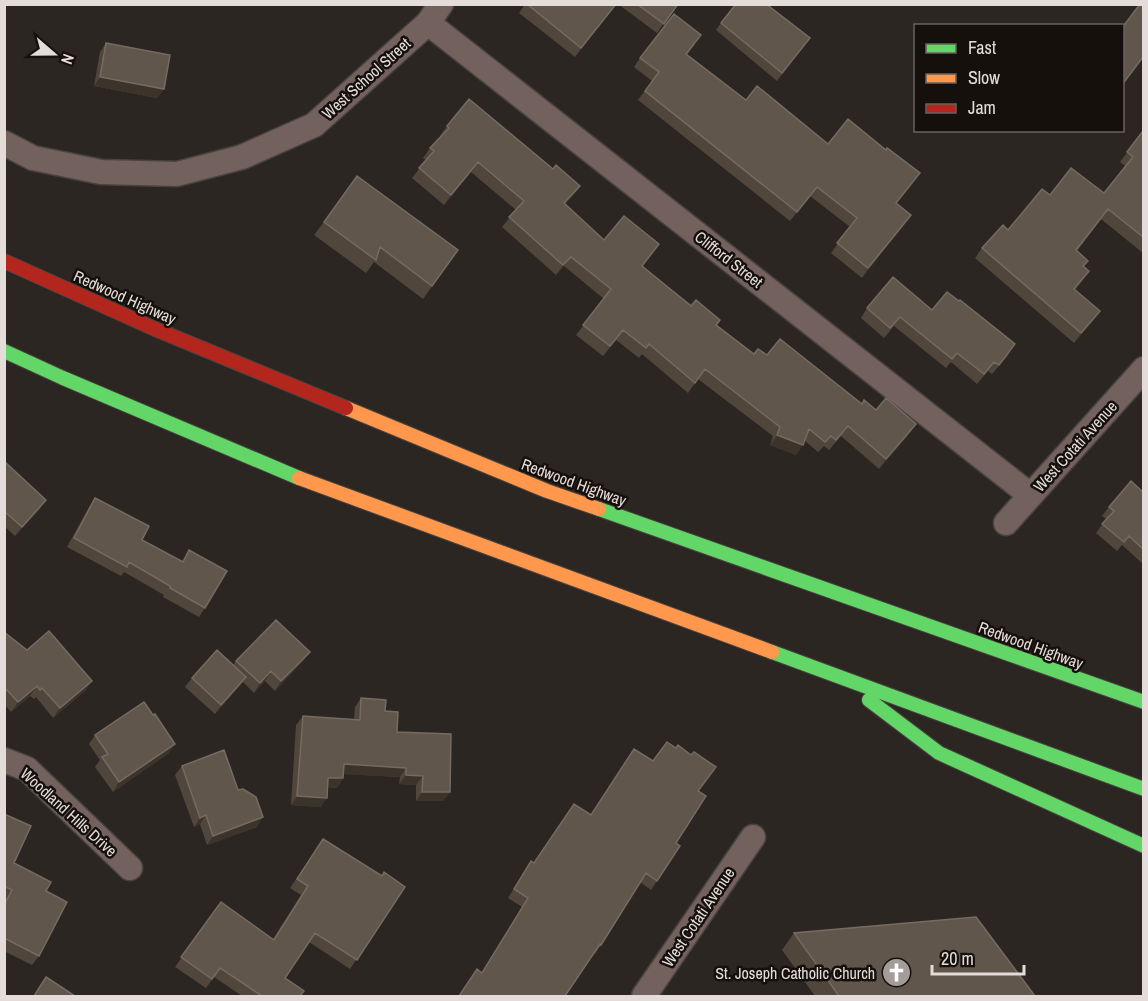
<svg xmlns="http://www.w3.org/2000/svg" width="1148" height="1001" viewBox="0 0 1148 1001" font-family="'Archivo Narrow',sans-serif">
<rect width="100%" height="100%" fill="#2c2622"/>
<g fill="none" stroke-linecap="round" stroke-linejoin="round">
<defs>
<path id="street" d="M428,23L1030,495
M4,143L33,158L101,172L177,174L242,157L314,125L428,23L441,4
M1006,523L1144,369
M4,760L27,769L130,868
M644,996L753,837"/>
<path id="fast" d="M4,351L63,378L299,478
M599,509L1144,702
M772,652L1144,789
M869,700L939,753L1144,846"/>
<path id="slow" d="M346,408L547,491L599,509
M299,478L772,652"/>
<path id="jam" d="M4,261L155,329L346,408"/>
</defs>
<use href="#street" stroke="#494340" stroke-width="27"/>
<use href="#fast" stroke="#494340" stroke-width="16"/>
<use href="#slow" stroke="#494340" stroke-width="16"/>
<use href="#jam" stroke="#494340" stroke-width="16"/>
<use href="#street" stroke="#73615e" stroke-width="24"/>
<use href="#fast" stroke="#63d668" stroke-width="14"/>
<use href="#slow" stroke="#ff974d" stroke-width="14"/>
<use href="#jam" stroke="#b3261e" stroke-width="14"/>
</g>
<path fill="#51463b" d="M525,4H617L575,57L519,13Z
M618,4H678L657,33Z
M721,23L805,45L777,81L716,30Z
M106,43L164,89L157,98L94,86L100,52Z
M695,44L687,55L746,100L828,144L886,150L920,173L896,203L904,224L862,278L831,253L850,227L810,196L790,221L638,100L652,81L634,67L640,58Z
M447,126L553,169L580,186L565,204L604,240L652,254L642,266L754,354L767,355L876,410L909,434L879,469L841,436L829,450L824,446L818,452L805,441L796,455L770,445L773,436L698,379L688,393L642,354L639,358L616,340L603,356L576,335L604,299L564,266L556,275L502,227L516,210L471,172L444,205L412,178L426,160L423,158L430,148L441,137L440,136Z
M1143,131V253L1101,219L1077,251L1088,261L1084,267L1089,271L1075,289L1100,311L1093,321L1074,343L975,258L982,248L1008,230L1050,195L1104,193L1125,166L1120,162Z
M324,222L458,250L423,299L374,262L366,273L314,235Z
M867,308L932,310L1009,354L992,374L988,371L977,384L951,362L946,368L894,326L884,338L861,318Z
M5,462L40,509L15,536L4,526Z
M1143,492V564L1122,545L1117,551L1096,533L1106,519L1102,516L1109,507Z
M95,498L142,540L182,561L189,550L205,608L199,617L163,597L164,595L124,572L121,576L67,547L89,507Z
M4,632L27,650L86,690L53,718L36,697L34,699L30,696L11,712L4,704Z
M310,652L303,661L275,691L265,681L254,693L243,682L215,714L185,687L192,678L233,665L236,661Z
M361,698L385,711L397,732L450,792L443,801H416V785L399,784L400,777L344,774L343,778L337,788L328,787L321,807L291,805L296,725L303,716L354,719L355,707Z
M153,715L169,753L113,792L95,767L100,760L89,744L95,735Z
M182,766L238,790L257,827L207,845L200,824L194,827L175,775Z
M698,791L676,843L680,846L651,890L640,882L595,954L594,953L482,972L522,907L508,898L531,861L534,862L591,815Z
M4,814L14,863L46,891L39,956L32,965L4,951V902L6,899L4,898Z
M323,839L382,876L405,887L350,969L309,942L285,978L300,996H242L214,977L206,988L175,967L221,902L273,939L301,895L290,888Z
M794,933L1035,996H815L782,950Z"/>
<path fill="#3c332a" d="M616,4H617L575,57L581,48Z
M100,77L164,89L157,98L94,86Z
M478,162L471,172L444,205L451,195Z
M580,186L573,196L557,213L564,203Z
M911,215L862,278L868,268Z
M571,257L564,266L556,275L563,265Z
M1089,271L1082,282L1067,299L1074,289Z
M1100,311L1093,321L1074,343L1081,333Z
M916,424L909,434L879,469L886,459Z
M777,435L803,445L796,455L770,445Z
M46,500L40,509L15,536L22,527Z
M310,652L303,661L275,691L281,681Z
M271,671L265,681L254,693L260,683Z
M246,677L240,686L215,714L221,705Z
M92,681L86,690L53,718L60,708Z
M37,686L30,696L11,712L18,702Z
M175,744L169,753L113,792L119,782Z
M344,764L406,768L400,777L338,774Z
M406,775L423,776L416,785L399,784Z
M328,778H343L337,788L322,787Z
M422,792H450L443,801H416Z
M297,796L327,798L321,807L291,805Z
M206,815L200,824L194,827L200,818Z
M263,817L257,827L207,845L213,836Z"/>
<path fill="#61564c" stroke="#756b62" stroke-width="1.5" d="M527,4H616L581,48Z
M637,4H678L664,24Z
M736,4H766L810,38L782,73L721,23Z
M1140,4H1143V57L1122,85V28Z
M674,14L701,35L686,54L746,100L757,86L828,144L848,119L886,150L887,148L920,173L896,203L911,215L868,268L837,243L857,218L817,187L797,212L645,91L659,72L640,58Z
M106,43L170,55L164,89L100,77Z
M469,99L553,169L556,165L580,186L564,203L604,240L624,216L659,244L642,266L691,306L696,300L720,320L716,325L754,354L758,349L767,355L780,339L862,404L864,400L876,410L886,398L916,424L886,459L848,426L836,440L831,436L825,442L809,429L803,445L777,435L780,427L705,369L695,383L649,344L646,348L623,330L610,346L583,325L611,289L571,257L563,265L509,217L524,201L478,162L451,195L419,168L434,151L430,148L449,128L447,126Z
M1143,131V237L1108,209L1076,250L1088,261L1083,266L1089,271L1074,289L1100,311L1081,333L982,248L1003,225L1008,230L1042,189L1050,195L1071,168L1104,193L1133,157L1127,152Z
M357,176L458,250L432,286L380,247L376,260L324,222Z
M893,277L932,310L947,292L959,301L960,300L1015,344L999,365L994,362L984,374L957,353L952,359L900,317L890,328L867,308Z
M5,462L46,500L22,527L4,511Z
M1131,481L1143,492V549L1129,536L1124,542L1102,524L1114,511L1109,507Z
M95,498L149,526L142,540L183,562L189,550L227,571L205,608L170,588V586L129,562L127,567L74,538Z
M276,620L310,652L281,681L271,671L260,683L236,661Z
M49,631L92,681L60,708L42,688L40,690L37,686L18,702L4,687V632L27,650Z
M217,650L246,677L221,705L192,678Z
M361,698L386,700L385,711L398,712L397,732L451,734L450,792H422L423,776L406,775V768L344,764L343,778H328L327,798L297,796L303,716L360,720Z
M144,702L153,715L155,714L175,744L119,782L102,757L108,754L95,735Z
M667,742L676,748L678,745L691,755L694,752L716,767L698,791L706,796L676,843L680,846L657,881L646,873L601,945L600,944L565,996H459L477,969L482,973L528,898L514,889L531,861L534,863L574,804L591,815L634,749L653,761Z
M224,750L238,790L243,789L256,797L263,817L213,836L206,815L200,818L182,766Z
M4,814L31,826L14,863L51,882L46,891L67,902L39,956L4,938V905L12,890L4,886Z
M323,839L382,876L384,872L405,887L357,960L315,933L285,978L304,991L300,996H262L220,968L212,979L181,957L221,902L274,940L308,886L297,879Z
M976,917L1035,996H839L794,933Z
M46,977L75,996H34Z"/>
<defs>
<symbol id="church-disc" viewBox="-11 -11 22 22"><circle r="9.5" fill="#a49c98" stroke="#15100c"/><path d="M-1.2-6h2.4v3.5h3.3v2.4h-3.3V6h-2.4V-.1h-3.3v-2.4h3.3Z" fill="#fff"/></symbol>
</defs>
<g fill-rule="evenodd">
<use href="#church-disc" x="880" y="956" width="33" height="33"/>
</g>
<g text-anchor="middle" dominant-baseline="central" stroke-width="5" stroke-linejoin="round" paint-order="stroke">
<g font-size="16" fill="#e4dcd8" stroke="#15100c">
<text transform="translate(366 78) rotate(-42)">West School Street</text>
<text transform="translate(729 259) rotate(38)">Clifford Street</text>
<text transform="translate(125 297) rotate(24)">Redwood Highway</text>
<text transform="translate(1075 446) rotate(-48)">West Cotati Avenue</text>
<text transform="translate(574 482) rotate(20)">Redwood Highway</text>
<text transform="translate(1031 645) rotate(20)">Redwood Highway</text>
<text transform="translate(69 812) rotate(42)">Woodland Hills Drive</text>
<text transform="translate(698 917) rotate(-56)">West Cotati Avenue</text>
</g>
<g font-size="16" fill="#e4dcd8" stroke="#15100c" text-anchor="end">
<text x="875" y="973">St. Joseph Catholic Church</text>
</g>
</g>
<rect width="1148" height="1001" fill="none" stroke="#e4dcd8" stroke-width="12"/>
<rect x="914" y="24" width="210" height="108" fill="#15100c" stroke="#68625e" stroke-width="1.5"/>
<rect x="926" y="44" width="30" height="9" fill="#63d668" stroke="#68625e" stroke-width="1.5"/>
<text x="968" y="54" font-size="18" fill="#e4dcd8">Fast</text>
<rect x="926" y="74" width="30" height="9" fill="#ff974d" stroke="#68625e" stroke-width="1.5"/>
<text x="968" y="84" font-size="18" fill="#e4dcd8">Slow</text>
<rect x="926" y="104" width="30" height="9" fill="#b3261e" stroke="#68625e" stroke-width="1.5"/>
<text x="968" y="114" font-size="18" fill="#e4dcd8">Jam</text>
<g transform="translate(54 54) rotate(110)" stroke="#15100c" stroke-width="4.5" paint-order="stroke">
<path d="M0-4.5L10 22L0 15L-10 22Z" fill="#e4dcd8"/>
<text y="-9" font-size="16" font-weight="bold" text-anchor="middle" fill="#e4dcd8">N</text>
</g>
<path d="M932 965v9h92v-9" fill="none" stroke="#e4dcd8" stroke-width="3"/>
<text x="941" y="965" font-size="18" fill="#e4dcd8" stroke="#15100c" stroke-width="4.5" paint-order="stroke">20 m</text>
</svg>
